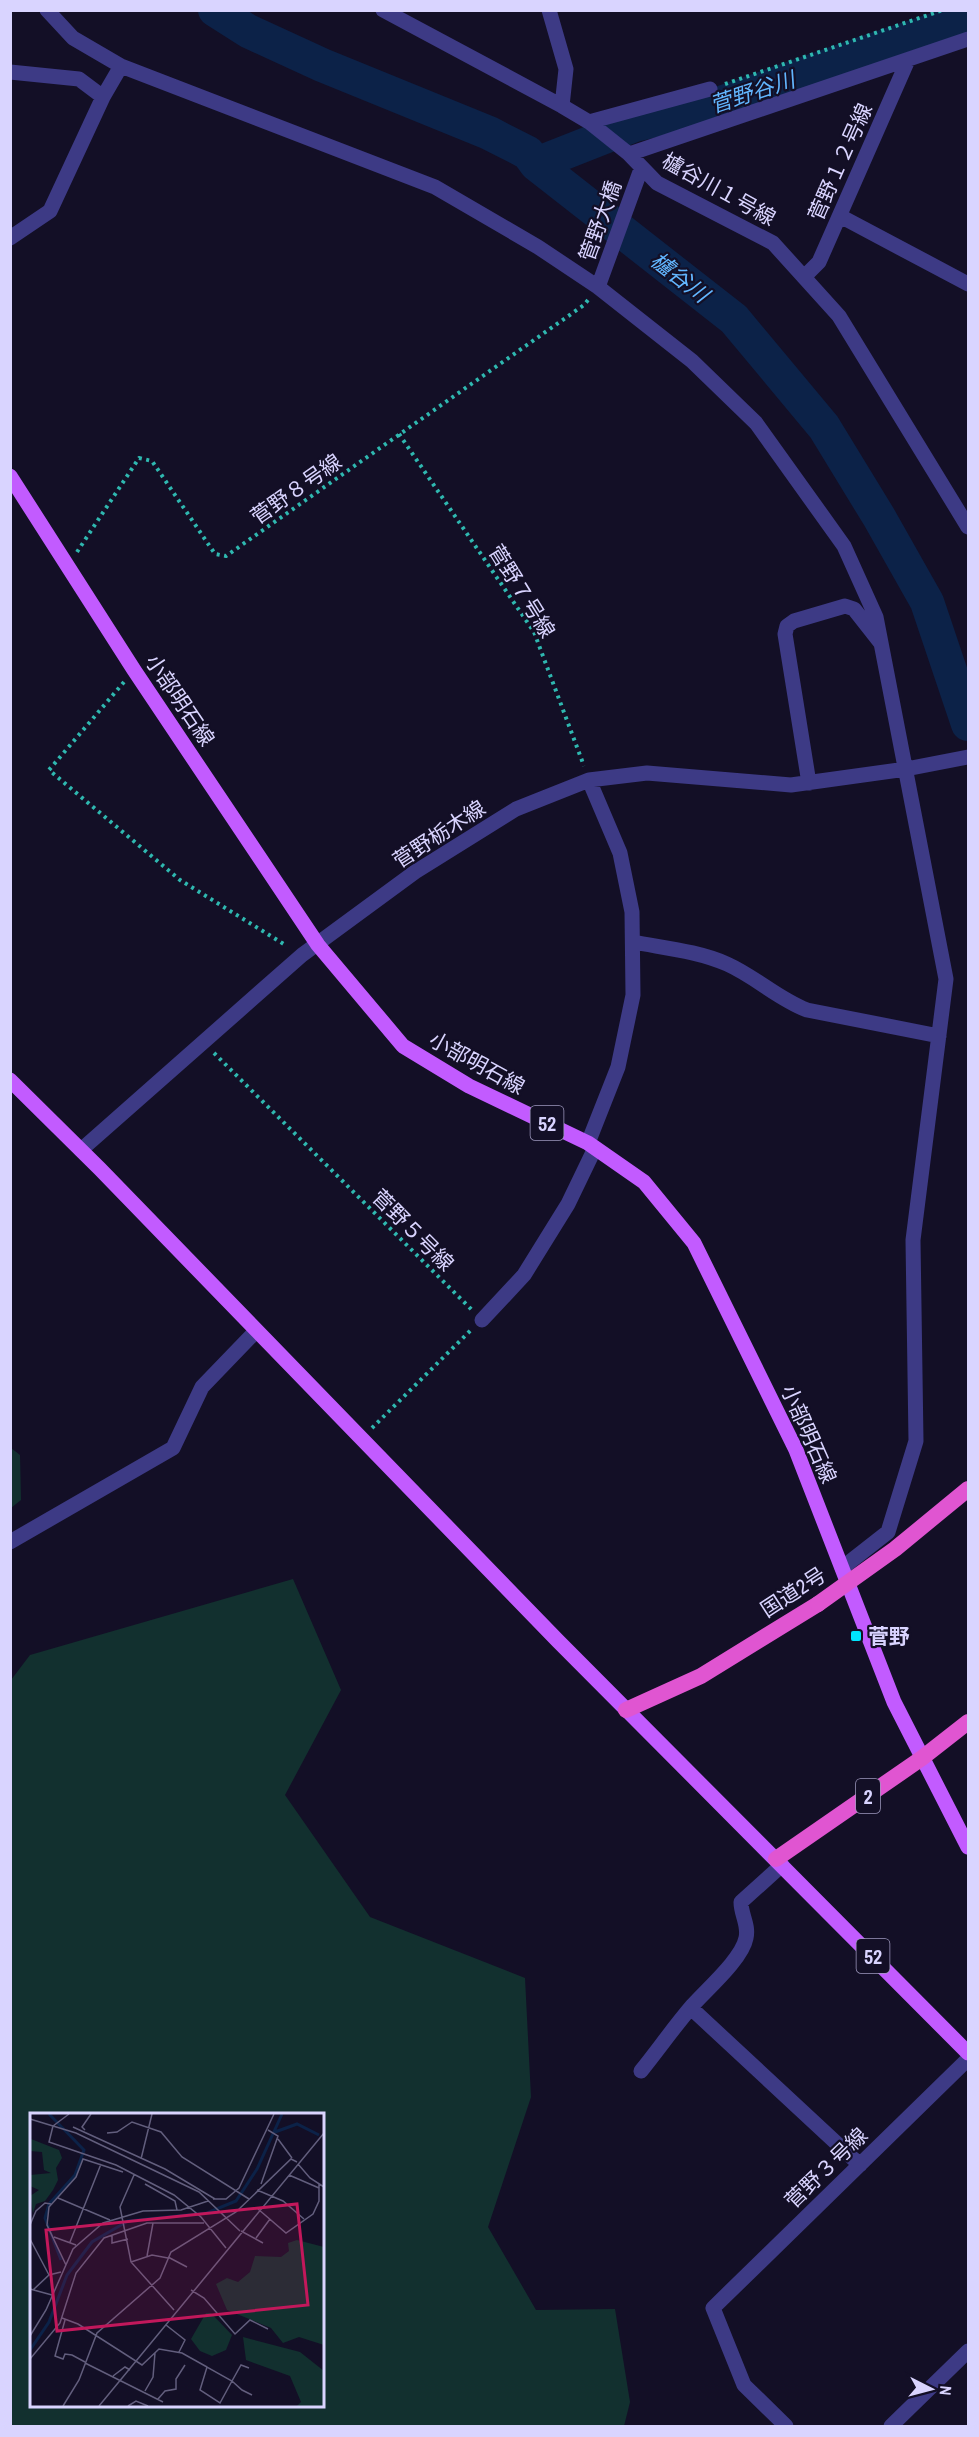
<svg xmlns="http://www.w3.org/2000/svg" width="979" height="2437" viewBox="0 0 979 2437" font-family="'Archivo Narrow','Noto Sans JP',sans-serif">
<rect width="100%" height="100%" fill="#130f26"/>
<path fill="#12302f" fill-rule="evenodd" d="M11,1448L20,1455L21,1500L11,1508Z
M293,1579L341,1690L285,1795L370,1917L525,1978L531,2097L488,2227L536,2310L615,2309L630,2402L624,2426H11V1680L30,1655ZM32,2114H322V2406H32Z"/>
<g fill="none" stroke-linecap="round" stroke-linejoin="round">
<path stroke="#0c2248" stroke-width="34" d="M215,10L248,31L322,65L489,133L528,153L536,164L734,319L824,427L879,517L927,602L968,724
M536,164L635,125L706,108L876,49L968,19"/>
<path stroke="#2fb8b0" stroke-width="4" stroke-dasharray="3 4.5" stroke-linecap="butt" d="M725,84L943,10
M399,434L534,632L584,766
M77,552L139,458L152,461L215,554L226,556L584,305L588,300
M124,682L49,770L180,880L287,946
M214,1053L472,1310
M372,1428L471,1330"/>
<path stroke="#3d3a85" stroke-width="15" d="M47,10L73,38L121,66L435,187L538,247L598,287L692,361L756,423L844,546L876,617L946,979L913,1240L916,1441L888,1532L842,1568
M383,10L562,106L589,122L629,154L657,183L773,243L839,316L968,527
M549,10L566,69L562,106
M10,72L79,79L103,97
M589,122L710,89
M629,154L968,39
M840,216L968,284
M10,238L50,211L103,97L121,66
M804,277L819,262L908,60
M598,287L641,169
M809,783L785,634L787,626L794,621L845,606L854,609L880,642
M633,942C664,948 698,951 727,964C756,977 778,999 807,1010L939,1036
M588,1143L618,1067L633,995L632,912L620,853L589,780
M81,1150L302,955L415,872L516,809L589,780L647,773L791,785L906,769L968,757
M482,1320L524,1275L568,1204L595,1148
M10,1542L173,1448L202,1387L256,1331
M691,2008L860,2165
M641,2071C658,2050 674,2027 692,2006C707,1989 742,1959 746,1938C749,1925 741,1915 741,1902L782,1865
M786,2426L744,2385L713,2308L968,2059
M891,2426L968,2351"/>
<path stroke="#c25bff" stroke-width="15" d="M10,476L134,670L318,945L403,1046L469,1086L588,1143L644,1182L694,1243L796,1450L894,1702L968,1847
M10,1080L100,1169L558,1641L968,2053"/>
<path stroke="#e055d1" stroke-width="16" d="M626,1710L701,1676L818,1604
M776,1859L922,1758L968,1722"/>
<path stroke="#e055d1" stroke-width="16" d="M818,1604L895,1549L968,1489"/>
</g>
<rect fill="#00e5ff" stroke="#130f26" stroke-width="2" x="850" y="1630" width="12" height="12" rx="3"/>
<g text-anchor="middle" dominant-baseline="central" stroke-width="4.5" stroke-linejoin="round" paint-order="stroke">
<g fill="#130f26" stroke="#9e99be" stroke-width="1.5">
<rect x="530.5" y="1106" width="33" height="34" rx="4.5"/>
<rect x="856" y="1779" width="24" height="34" rx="4.5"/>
<rect x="856.5" y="1939" width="33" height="34" rx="4.5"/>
</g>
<g font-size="20" font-weight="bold" fill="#d9d4ff">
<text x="547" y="1123">52</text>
<text x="868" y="1796">2</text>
<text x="873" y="1956">52</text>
</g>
<g font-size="21" fill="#d9d4ff" stroke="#130f26">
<text transform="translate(840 162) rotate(-66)">菅野１２号線</text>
<text transform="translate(719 189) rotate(29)">櫨谷川１号線</text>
<text transform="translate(600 221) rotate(-70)">管野大橋</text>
<text transform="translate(296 489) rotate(-35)">菅野８号線</text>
<text transform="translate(522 591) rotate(58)">菅野７号線</text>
<text transform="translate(180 700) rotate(56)">小部明石線</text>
<text transform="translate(439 834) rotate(-33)">菅野栃木線</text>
<text transform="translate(477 1063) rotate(29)">小部明石線</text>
<text transform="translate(413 1230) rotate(45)">菅野５号線</text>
<text transform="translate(809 1434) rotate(66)">小部明石線</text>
<text transform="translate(793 1592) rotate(-33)">国道2号</text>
<text transform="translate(826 2168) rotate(-44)">菅野３号線</text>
</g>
<g font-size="21" font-weight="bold" fill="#d9d4ff" stroke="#130f26" text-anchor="start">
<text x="868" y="1636">菅野</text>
</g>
<g font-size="22" font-style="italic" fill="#62b6ff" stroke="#130f26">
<text transform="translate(752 92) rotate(-18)">菅野谷川</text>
<text transform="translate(680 277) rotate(38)">櫨谷川</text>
</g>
</g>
<g transform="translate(30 2113)">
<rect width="294" height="294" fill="#130f26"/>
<path d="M1,26L29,37L32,45L26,55L28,67L23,77L15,88L6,91L3,100L0,83L9,77L0,73V62L21,60L14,57L12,39L0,38ZM267,127L294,134V232L269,224L253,230L241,215L197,197L186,171L197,165L208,169L220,159L225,143L251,144L259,138L258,130ZM176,200H181L202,222L196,237L182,243L170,238L161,226ZM213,224L270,239L294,258V293H267L271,289L260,263L216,247Z" fill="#12302f"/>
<path fill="none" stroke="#0c2248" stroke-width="3" d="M19,1L54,37L45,62L19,91L15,105L31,147M245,19L267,11L289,22M0,237L19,209L37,162L62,129L98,108L177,100L206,88L227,56L252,1"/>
<path fill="none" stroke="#625e7d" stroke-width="1.5" d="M0,6L46,20L169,79L210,118M23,13L39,1M23,13L19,29L86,52L144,82L171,104L196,135M43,14L135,56L185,86M55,17L52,14L61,1M77,20L87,19L102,9L131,19L152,44L219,86M248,26L262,45M111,46L122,1M268,51L280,65L294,74M104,62L90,94L101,149L144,197M259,62L289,75M115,71L145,88L147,97M231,71L248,23L238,17M227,77L253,88L274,106M28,85L80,107M183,86H196L209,75L244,1M228,96L256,120L283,101L289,88V71M0,112L6,98L15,90L21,91M211,118L233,130M82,122V130L98,126M24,124L46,132M226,125L240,106M0,126L19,162M40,129L71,51M117,143L123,110M138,144L157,154M101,149L122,142L138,145M36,152L17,112L19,94L46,64L53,46L93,59M0,176L22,182M3,177L19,162L31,159M161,177L174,185L205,221L220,207L238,216M32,205L48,211L112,252L129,236L152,240L177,254M35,207L25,243L33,246L35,241L42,242L55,249M136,212L155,227L149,239M0,223L16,197L43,136L73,110L113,98L151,97L178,88M0,246L30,210L46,160L74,125L117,110H174M55,250L133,289M219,255L211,252L202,268L190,290L170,277L177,254L202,268L212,277L222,282M83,263L95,254L100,257M115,278L123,264L125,240M128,286L135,278L146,276V266L155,252M33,293L49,267L67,220L130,165L141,139L206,99L261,46L267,49M69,293L294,20M98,293L106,288L118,293"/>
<path fill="#c2185b" fill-opacity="0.15" stroke="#c2185b" stroke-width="3" d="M267,91L278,192L27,218L16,117Z"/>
<rect width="294" height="294" fill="none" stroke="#d9d4ff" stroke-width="3"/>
</g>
<rect width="979" height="2437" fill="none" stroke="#d9d4ff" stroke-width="24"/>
<g transform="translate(931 2389) rotate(96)" stroke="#130f26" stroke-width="4.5" paint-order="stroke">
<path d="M0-4.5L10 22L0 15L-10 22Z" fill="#d9d4ff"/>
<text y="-9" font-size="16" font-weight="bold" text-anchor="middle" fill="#d9d4ff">N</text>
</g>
</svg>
